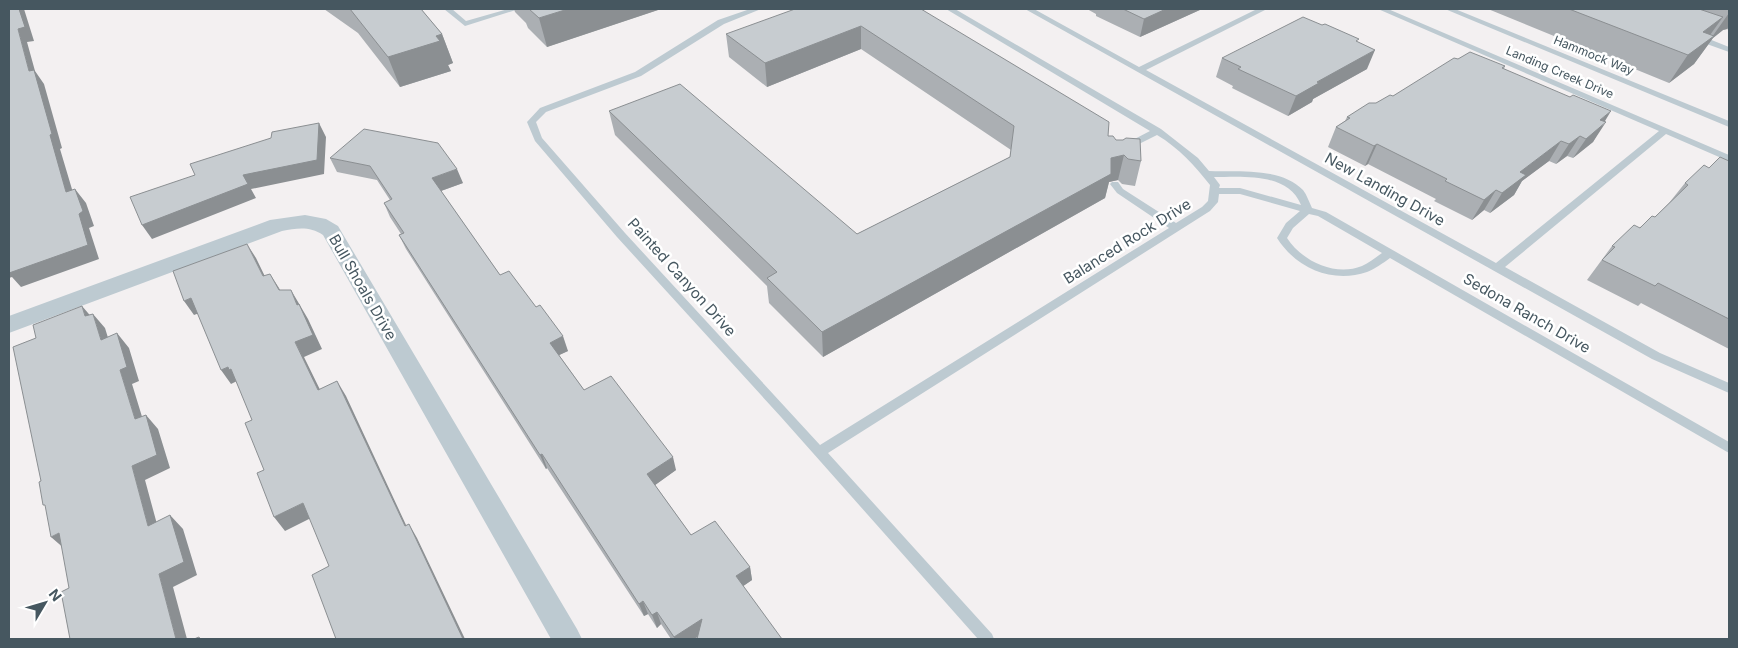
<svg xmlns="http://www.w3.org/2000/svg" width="1738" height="648" viewBox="0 0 1738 648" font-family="Inter,sans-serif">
<rect width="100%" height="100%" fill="#f3f0f1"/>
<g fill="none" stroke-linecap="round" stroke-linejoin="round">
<path fill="#bdcad1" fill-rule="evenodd" d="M444,9H452L466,21L508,9H519L465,26Z
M750,9H761L724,24L641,76L546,112L536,122L542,138L625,233L820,445L1169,228L1117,193L1110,184L1112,182H1118L1123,189L1176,223L1202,207L1208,201L1210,185C1195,166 1179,148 1157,135L1131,148H1125V144L1150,131L946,9H955L1161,129L1198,158L1209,171C1238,172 1281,167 1303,190C1307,195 1309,202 1312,208L1326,212L1729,442V453L1390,258C1383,263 1375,269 1367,272C1332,284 1296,268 1277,238L1286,223L1300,211L1240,194H1219L1218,202L1210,211L828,453L992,634L994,639H978L781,417L617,237L535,141L527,122L540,108L635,72L718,20ZM1214,177C1242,177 1288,172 1301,205L1240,188H1219L1220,185ZM1309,214L1318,216L1382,253C1376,257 1369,263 1362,266C1335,277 1302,261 1287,238L1293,228Z
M1025,9H1034L1139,67L1257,9H1267L1146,70L1496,263L1659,131L1378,9H1388L1729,155V161L1726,160L1666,134L1505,267L1660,353L1729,383V393L1652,359Z
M1445,9H1455L1729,121V127Z
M1693,35H1699L1729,47V52L1693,39Z"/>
<path fill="#bdcad1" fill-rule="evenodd" d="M305,215L326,219L338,226L577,629L582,639H551L323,235C310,226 297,228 282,231L9,333V316L270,220Z"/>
</g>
<path fill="#abafb3" d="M324,9H421L442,34L453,63L448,65L451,71L400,87L358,33Z
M514,9H661L547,47L528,28L526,23L515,12Z
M921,9L1108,136L1116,140L1141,161L1135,186L1122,184L1118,180L1109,182L1105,198L823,357L769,303L767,286L615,135L609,111L857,234L1010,157L1011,150L861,49L767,87L729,57L726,34Z
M1087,9H1202L1140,37L1096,16V14Z
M1488,9H1729V30L1727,29L1723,30L1713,38L1694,64L1669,83Z
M1358,42L1367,69L1313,99L1312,102L1288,116L1232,88L1233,86L1216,77L1222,58Z
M1458,59L1505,66L1504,69L1604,122L1593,142L1573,158L1567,156L1556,164L1549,161L1522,181L1514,195L1490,213L1484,210L1472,220L1434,201L1436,199L1368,164L1365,166L1328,147L1336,127L1345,121L1347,117L1393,96Z
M330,158L463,183L441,191L500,275L568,351L559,355L584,390L676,470L655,485L691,535L750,567L752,580L743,586L698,637L694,639H671L661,624L657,628L648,614L644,616L547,468L546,469L406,249L399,235L401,234L390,217L384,203L390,200L377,180L337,172Z
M1729,161V349L1641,303L1638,306L1587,280L1612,246L1655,217L1669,203L1685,183L1709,168Z"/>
<path fill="#8b8f92" d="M19,9H24L34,41L27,42L35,71L44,84L62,148L60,149L77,206L66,192L29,71L18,29Z
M568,9H661L547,47L539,18Z
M1166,9H1202L1140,37L1144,19Z
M1729,13V26L1727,29L1723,30L1713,38L1694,64L1669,83L1703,32L1723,17L1705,42L1712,37Z
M861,26V49L767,87L765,63Z
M442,34L453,63L448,65L451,71L400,87L388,57L436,36Z
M1375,50L1367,69L1313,99L1312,102L1288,116L1296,96L1317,82Z
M1611,111L1602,126L1606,122L1593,142L1573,158L1586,139L1600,120Z
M319,123L326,137L324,174L251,189L256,198L152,239L142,225L243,175Z
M1580,136L1567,156L1556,164L1569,144Z
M1561,141L1549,161L1522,181L1514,195L1490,213L1502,193L1520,172Z
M1377,144L1368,164L1365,166L1374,146Z
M1124,155L1118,180L1109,182L1105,198L823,357L822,332L1111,158Z
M457,169L463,183L438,192L432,178Z
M75,189L86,203L94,226L89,228L99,259L21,287L12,277L9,278V262L79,214Z
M1496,190L1484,210L1472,220L1484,200Z
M247,244L256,258L272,291L263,276Z
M270,274L279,288L287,304L279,290Z
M291,290L308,319L322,349L304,357L327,404L318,390L295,342L297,305Z
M191,298L202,312L194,315L184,301Z
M82,306L94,320L85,316Z
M93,314L105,328L113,354L101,340Z
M117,333L129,348L139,381L132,384L147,433L135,419L120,370Z
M563,336L568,351L555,357L550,343Z
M228,367L231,369L237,381L231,384L221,370Z
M337,381L346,396L413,540L405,526Z
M146,415L158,429L170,468L145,480L161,539L148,526L132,466Z
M542,454L547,468L546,469L540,455Z
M673,457L676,470L651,488L647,474Z
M303,503L313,517L285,531L274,517Z
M170,515L183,529L197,575L173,587L187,639H176L159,574Z
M409,524L417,538L465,639H463Z
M59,533L66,550L51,537Z
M750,567L752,580L739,589L736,576Z
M643,601L648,614L644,616L639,604Z
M657,612L661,624L657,628L652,615Z
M702,619L705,632L694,639H675L674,637Z"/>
<path fill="#c7ccd0" stroke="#8b8f92" d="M9,9H19L25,27L18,29L29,71L34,70L52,134L50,135L66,192L75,189L83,211L79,214L88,245L9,273Z
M350,9H421L442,34L436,36L440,41L388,57Z
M529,9H568L539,18Z
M795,9H921L1109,122L1108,136H1113L1116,140H1123L1126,138L1140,139L1141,161L1128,159L1124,155L1111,158V174L822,332L767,278L777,272L609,111L680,84L857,234L1010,157L1014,126L861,26L765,63L726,34Z
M1123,9H1166L1144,19Z
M1569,9H1699L1723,17L1703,32L1714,36L1688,55Z
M1303,17L1322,25L1325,24L1359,39L1356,41L1375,50L1317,82L1319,83L1296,96L1238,69L1241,67L1222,58Z
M1470,52L1505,66L1502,68L1570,97L1573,95L1611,111L1600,120L1606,122L1586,139L1580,136L1569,144L1561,141L1520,172L1526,175L1502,193L1496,190L1484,200L1445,181L1447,179L1377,144L1374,146L1336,127L1350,118L1347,117L1369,103H1376L1390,95L1393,96L1454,58L1458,59Z
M319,123L317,160L243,175L248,184L142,225L130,197L195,175L190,164L271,138L272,132Z
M364,129L438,143L457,169L432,178L500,275L509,271L536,307L540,305L563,336L550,343L584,390L611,376L673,457L647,474L691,535L715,521L750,567L736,576L782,639H697L702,619L674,637L657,612L652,615L643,601L639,604L542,454L540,455L399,235L404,233L384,203L392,199L370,166L330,158Z
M1720,157L1729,161V319L1658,283L1655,286L1602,260L1615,247L1612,246L1634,225L1640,228L1652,216L1655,217L1688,185L1685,183L1704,165L1709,168Z
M247,244L263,276L270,274L279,290H291L297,305L299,304L313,335L295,342L318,390L337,381L405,526L409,524L463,639H336L312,575L329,566L303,503L274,517L257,473L264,470L245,423L252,420L231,369L229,370L228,367L221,370L191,298L184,301L173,271Z
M82,306L85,316L93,314L101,340L117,333L127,367L120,370L135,419L146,415L157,455L132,466L148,526L170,515L184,562L159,574L176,639H70L61,592L69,588L59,533L51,537L45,505H43L39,482L41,481L13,347L36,338L33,325Z
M199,637L200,639H194Z"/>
<g text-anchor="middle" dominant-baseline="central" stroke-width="5" stroke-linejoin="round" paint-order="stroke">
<g font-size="12" fill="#465760" stroke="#fff">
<text transform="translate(1594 55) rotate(22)">Hammock Way</text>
<text transform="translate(1560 72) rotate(23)">Landing Creek Drive</text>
</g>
<g font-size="15" fill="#465760" stroke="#fff">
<text transform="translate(1385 189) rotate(29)">New Landing Drive</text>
<text transform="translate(1127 241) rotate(-32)">Balanced Rock Drive</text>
<text transform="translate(682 277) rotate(48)">Painted Canyon Drive</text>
<text transform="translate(363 287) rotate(60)">Bull Shoals Drive</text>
<text transform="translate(1527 313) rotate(30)">Sedona Ranch Drive</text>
</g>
</g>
<rect width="1738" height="648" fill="none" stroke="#465760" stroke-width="20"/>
<g transform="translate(45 603) rotate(52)" stroke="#ffffff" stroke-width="4" paint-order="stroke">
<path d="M0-4L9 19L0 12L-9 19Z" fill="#465760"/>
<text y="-8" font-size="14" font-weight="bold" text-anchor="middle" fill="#465760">N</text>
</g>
</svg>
